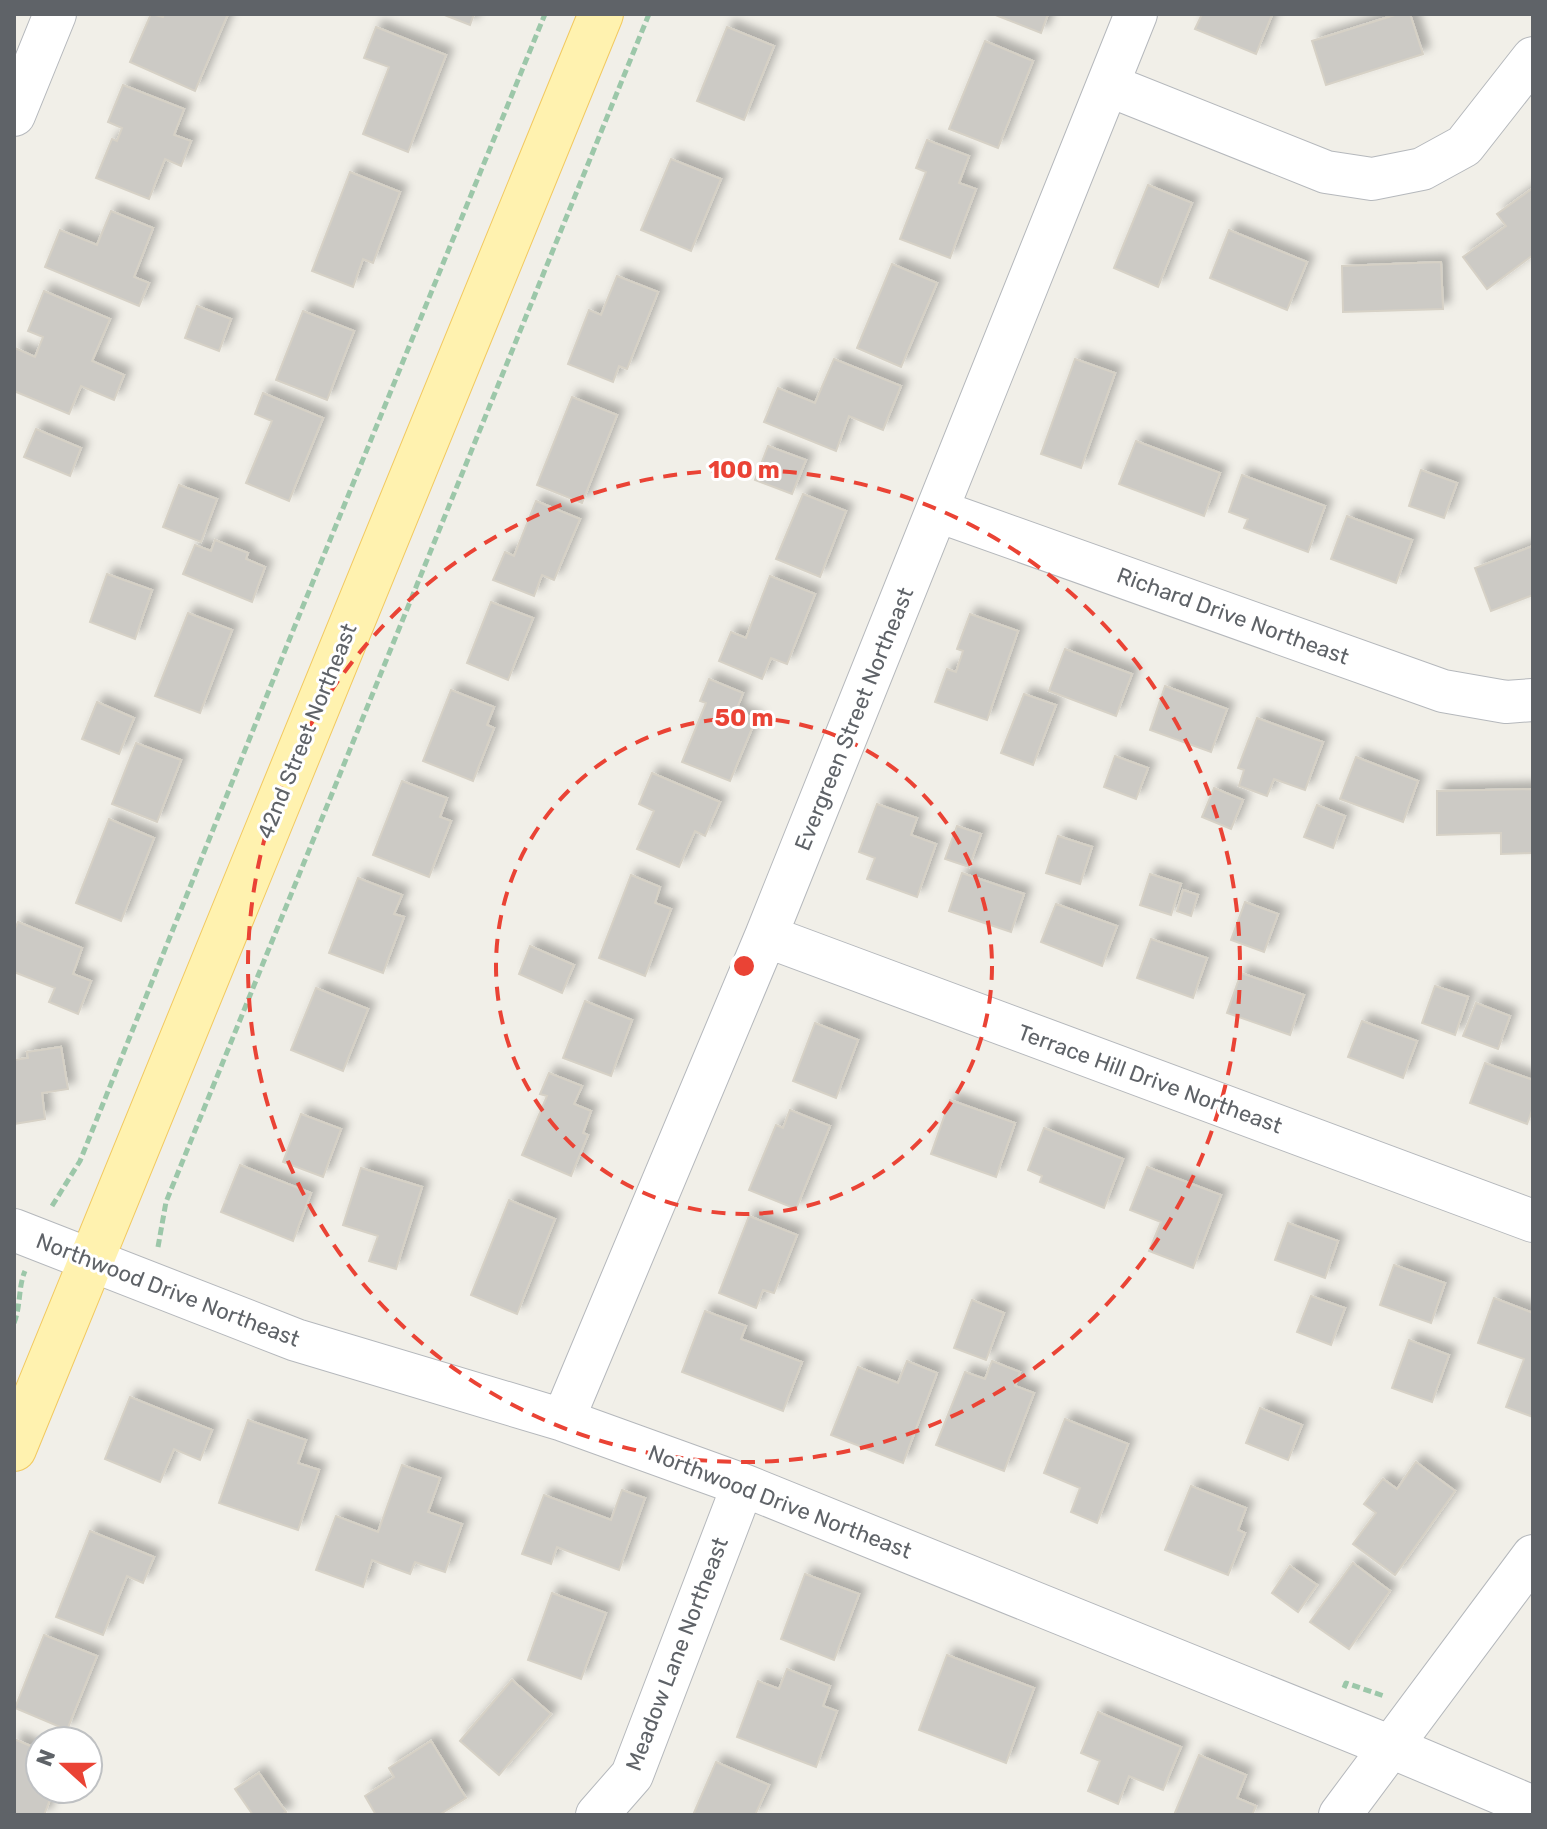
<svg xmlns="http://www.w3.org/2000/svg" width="1547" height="1829" viewBox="0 0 1547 1829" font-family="Rubik,sans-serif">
<defs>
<filter id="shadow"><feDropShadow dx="7" dy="-7" stdDeviation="4" flood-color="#0004"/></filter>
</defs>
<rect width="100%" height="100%" fill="#f1efe8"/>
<path fill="#cccac5" stroke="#d6d1c6" stroke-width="2" filter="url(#shadow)" d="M151,14L163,17L164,14H228L195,91L130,62Z
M442,14H474L470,25Z
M993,14H1048L1041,33Z
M1202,14H1270L1272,15L1256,54L1195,29Z
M1398,14H1410L1423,54L1326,85L1312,41Z
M376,27L446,55L408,152L363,134L389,67L364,58Z
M727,27L774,46L744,120L697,101Z
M985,41L1033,61L998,148L949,129Z
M123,85L184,109L174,135L191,141L181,166L165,159L149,199L96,178L112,139L117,141L122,128L108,122Z
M927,140L969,156L959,183L976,189L950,258L900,239L926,172L916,168Z
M671,159L721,179L691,251L641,230Z
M350,172L400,192L373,263L363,259L353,287L312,271Z
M1148,185L1192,203L1158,287L1114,268Z
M1533,188V255L1487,289L1463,257L1506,226L1497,214Z
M111,211L153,228L134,277L149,283L139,306L45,267L60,230L97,245Z
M1229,230L1307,262L1287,310L1210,278Z
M1441,262L1443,309L1343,312L1342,266Z
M892,264L937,283L901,367L857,348Z
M617,276L658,292L627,369L619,366L613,382L568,364L589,310L601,315Z
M44,291L110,319L92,361L124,375L114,400L81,386L69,414L14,391L15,348L35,357L43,337L28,331Z
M197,306L231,319L219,351L185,338Z
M303,311L354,331L327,400L276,380Z
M834,359L901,386L883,430L849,416L836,451L764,422L778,388L815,403Z
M1075,359L1115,373L1081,468L1041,454Z
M263,393L323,418L289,501L246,483L272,421L255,414Z
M572,397L617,415L582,503L537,485Z
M36,429L81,448L70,476L24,457Z
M1136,441L1220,473L1204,516L1119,484Z
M768,446L806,460L792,494L755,480Z
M1421,470L1457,483L1444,518L1409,506Z
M1242,475L1325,506L1308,552L1244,528L1248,519L1229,512Z
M179,485L217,499L201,542L163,527Z
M803,494L846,511L820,577L776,559Z
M536,501L580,519L554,580L542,575L534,596L493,580L505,552L514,556Z
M1347,516L1412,540L1396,583L1331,559Z
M215,540L248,553L246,559L265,567L252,602L183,574L195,545L211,551Z
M1533,546V595L1491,611L1475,568Z
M107,574L152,590L135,639L90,622Z
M770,576L815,594L787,664L771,658L762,679L719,661L731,632L746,638Z
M491,602L533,618L508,680L467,663Z
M188,613L232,630L200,713L155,696Z
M970,614L1018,631L987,720L935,702L947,669L956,672L963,651L957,649Z
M1065,649L1132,674L1116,716L1049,691Z
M709,679L743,693L736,711L756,719L730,781L682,762L706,703L700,701Z
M1165,686L1227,709L1211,752L1150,730Z
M451,690L494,707L487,725L494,728L473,781L423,761Z
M1024,694L1056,705L1033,765L1001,753Z
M97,702L134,718L119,754L82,739Z
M1257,718L1323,742L1305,790L1274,779L1267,796L1239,786L1244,770L1238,768Z
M136,743L181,760L157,822L112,804Z
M1115,756L1148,768L1136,799L1104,787Z
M1356,757L1418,781L1403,822L1340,799Z
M652,773L720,802L705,836L695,831L679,867L637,849L654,811L639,804Z
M402,781L447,798L440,817L451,821L429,877L373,855Z
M1214,788L1243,800L1231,829L1202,817Z
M1533,789V853L1501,854V833L1437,835V791Z
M877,804L917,818L911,835L936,844L917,897L867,879L875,858L859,852Z
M1317,805L1345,816L1333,848L1304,837Z
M109,819L154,838L121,921L76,903Z
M957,826L981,834L969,867L945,859Z
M1058,836L1092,847L1080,884L1046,873Z
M962,873L1024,894L1011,932L949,911Z
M1150,874L1181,884L1171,915L1140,905Z
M631,875L660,887L655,903L671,909L645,976L599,958Z
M358,878L402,895L394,914L404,917L383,973L329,953Z
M1183,890L1198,895L1191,916L1177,911Z
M1245,902L1278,914L1264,952L1231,940Z
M1056,904L1117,926L1102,966L1041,942Z
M18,922L82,948L73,974L91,981L78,1014L49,1002L55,988L14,972V931Z
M1151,939L1207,958L1193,998L1137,978Z
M530,946L574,965L562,993L519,974Z
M1241,973L1304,995L1290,1035L1227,1013Z
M1435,986L1468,997L1455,1035L1422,1023Z
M316,988L368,1009L343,1071L291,1050Z
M585,1001L632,1020L611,1076L563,1058Z
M1476,1003L1510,1016L1498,1049L1463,1036Z
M1362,1021L1417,1041L1403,1078L1348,1057Z
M815,1023L858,1040L836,1098L793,1081Z
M61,1047L68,1089L42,1093L45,1119L14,1124V1060L28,1058L27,1052Z
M1485,1063L1533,1080V1108L1527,1124L1470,1103Z
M549,1073L582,1086L574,1104L591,1111L583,1133L588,1135L571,1176L522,1155L547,1096L540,1094Z
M950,1100L1015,1123L996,1177L931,1154Z
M790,1110L830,1126L796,1209L749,1190L776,1125L783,1128Z
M301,1114L341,1129L323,1177L283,1162Z
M1044,1128L1123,1159L1104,1208L1040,1182L1042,1176L1028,1170Z
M240,1165L311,1193L293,1241L221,1212Z
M1147,1167L1221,1195L1193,1268L1149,1251L1161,1222L1130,1210Z
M361,1168L422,1187L396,1269L369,1261L378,1236L343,1225Z
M509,1200L555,1219L517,1314L471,1295Z
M749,1216L797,1235L774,1293L763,1290L756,1308L719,1293Z
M1288,1223L1338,1241L1325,1278L1275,1260Z
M1394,1265L1445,1283L1431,1323L1380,1305Z
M1311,1296L1345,1308L1331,1345L1297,1332Z
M1494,1298L1533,1313V1417L1506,1407L1524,1359L1478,1343Z
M972,1300L1004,1313L986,1360L954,1348Z
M705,1311L746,1326L741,1339L802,1362L783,1411L682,1372Z
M1409,1340L1449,1355L1432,1402L1392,1388Z
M907,1361L937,1373L903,1463L831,1435L858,1367L898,1383Z
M992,1361L1020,1372L1015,1386L1034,1393L1004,1471L936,1445L965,1372L985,1379Z
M130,1397L212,1430L200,1460L174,1449L160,1482L105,1459Z
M1260,1408L1302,1425L1288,1460L1246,1443Z
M1065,1419L1128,1444L1097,1523L1071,1512L1080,1488L1044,1473Z
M248,1420L306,1440L298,1463L319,1470L298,1530L219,1503Z
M1416,1462L1455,1491L1395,1575L1353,1544L1376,1513L1364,1504L1383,1479L1397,1489Z
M402,1465L440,1478L428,1512L462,1524L445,1572L415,1562L410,1574L372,1560L363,1587L316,1570L336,1516L378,1532Z
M1191,1486L1246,1508L1238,1530L1245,1533L1228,1575L1165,1550Z
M622,1490L645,1498L619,1570L557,1547L551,1564L522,1554L544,1495L611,1520Z
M90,1531L154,1557L143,1583L127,1576L103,1635L56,1617Z
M1353,1563L1390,1591L1349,1649L1310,1622Z
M1290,1566L1317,1585L1298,1612L1272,1593Z
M805,1574L859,1594L834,1660L781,1639Z
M552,1593L606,1613L581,1679L528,1660Z
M44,1635L97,1656L67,1730L15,1708Z
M947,1655L1034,1688L1006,1763L919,1730Z
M787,1669L830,1686L823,1706L837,1711L816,1767L737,1737L758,1681L779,1689Z
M512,1680L551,1714L499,1775L460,1741Z
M1098,1712L1181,1747L1163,1790L1129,1776L1118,1804L1088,1791L1100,1761L1081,1753Z
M14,1739L40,1750V1789H54L44,1815H14Z
M431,1741L466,1798L439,1815H376L365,1796L394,1777L389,1768Z
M1199,1755L1246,1775L1237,1798L1256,1806L1252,1815H1174Z
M716,1762L769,1785L755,1815H693Z
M259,1773L286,1812L281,1815H253L235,1789Z"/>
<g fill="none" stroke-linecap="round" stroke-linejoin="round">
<defs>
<path id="minor" d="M1108,85L1326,172L1372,179L1422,169L1464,146L1533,58
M14,115L55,14
M938,511L1443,691L1506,702L1533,700
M766,936L1533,1221
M14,1230L296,1340L563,1420L743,1485L1391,1747L1533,1807
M563,1420L766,936L1136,14
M597,1815L632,1775L743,1485
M1340,1815L1533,1556"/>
<path id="major" d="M14,1449L601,14"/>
</defs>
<use href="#minor" stroke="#b5b8bc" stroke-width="44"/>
<use href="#major" stroke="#f2c960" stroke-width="46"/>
<path stroke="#9cc7a9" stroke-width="5" stroke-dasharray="8 4" stroke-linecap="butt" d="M52,1206L80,1161L292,633L545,14
M158,1247L166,1202L649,14
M14,1323C21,1306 18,1287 25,1271
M1344,1688L1346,1683L1384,1696"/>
<use href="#minor" stroke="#fff" stroke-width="42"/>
<use href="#major" stroke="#fff2af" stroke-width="44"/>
</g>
<g fill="none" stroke="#ea4335" stroke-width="4" stroke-dasharray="14 10">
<circle cx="744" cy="966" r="248"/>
<circle cx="744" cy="966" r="496"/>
</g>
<g text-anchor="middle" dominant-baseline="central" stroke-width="6" stroke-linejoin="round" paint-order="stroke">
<g font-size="22" fill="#5f6368" stroke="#fff">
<text transform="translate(1233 616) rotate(20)">Richard Drive Northeast</text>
<text transform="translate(854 719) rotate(-68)">Evergreen Street Northeast</text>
<text transform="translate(307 731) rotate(-68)">42nd Street Northeast</text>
<text transform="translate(1150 1079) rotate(20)">Terrace Hill Drive Northeast</text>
<text transform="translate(168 1290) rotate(21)">Northwood Drive Northeast</text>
<text transform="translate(780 1502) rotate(21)">Northwood Drive Northeast</text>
<text transform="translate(677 1654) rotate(-69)">Meadow Lane Northeast</text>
</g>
</g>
<circle cx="744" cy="966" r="12" fill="#ea4335" stroke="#fff" stroke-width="4"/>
<g font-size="24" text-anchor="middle" font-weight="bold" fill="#ea4335" stroke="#fff" stroke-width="6" stroke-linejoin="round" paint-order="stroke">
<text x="744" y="478">100 m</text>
<text x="744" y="726">50 m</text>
</g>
<rect width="1547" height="1829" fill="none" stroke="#5f6368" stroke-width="32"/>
<g transform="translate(64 1765) rotate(291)"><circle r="38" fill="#ffffff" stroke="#bfc1c3" stroke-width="2"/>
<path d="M0-6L14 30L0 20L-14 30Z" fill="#ea4335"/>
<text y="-12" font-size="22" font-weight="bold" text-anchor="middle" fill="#5f6368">N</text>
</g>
</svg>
